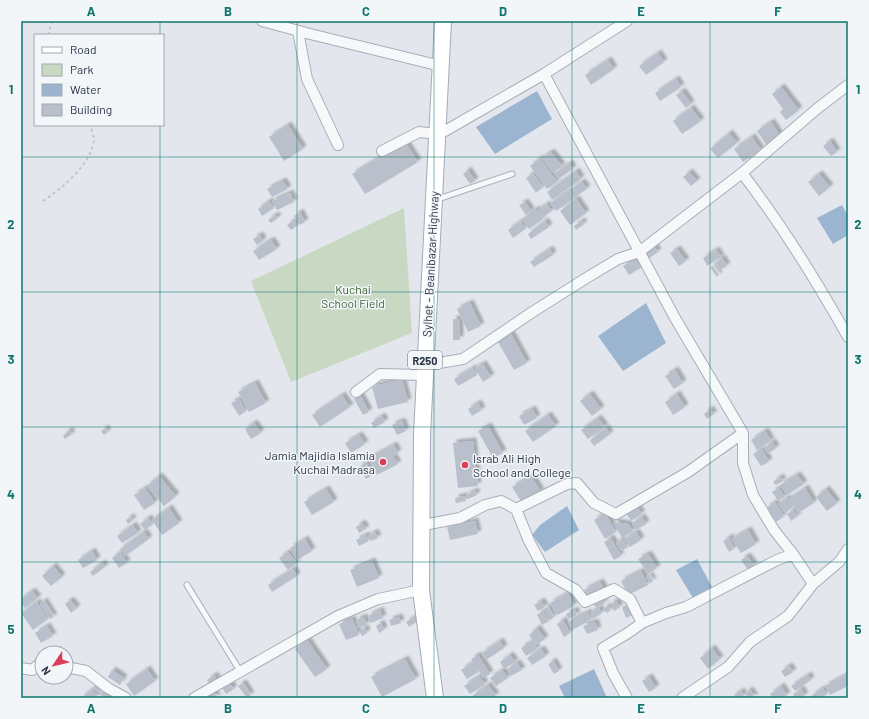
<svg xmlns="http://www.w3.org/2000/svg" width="869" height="719" viewBox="0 0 869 719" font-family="Barlow,sans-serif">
<defs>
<filter id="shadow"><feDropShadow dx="3.5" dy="-3.5" stdDeviation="1" flood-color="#0004"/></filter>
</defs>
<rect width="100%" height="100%" fill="#e3e7ed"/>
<path fill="#c9d8c3" d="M404,208L412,333L291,382L251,281Z"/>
<path fill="#9bb5d0" d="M537,91L552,119L495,154L476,127Z
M842,205L848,216V235L833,244L817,218Z
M646,303L666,343L623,371L598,336Z
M567,506L579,530L545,552L532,535L540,525Z
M697,559L712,587L693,598L676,570Z
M594,669L607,698H565L559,686Z"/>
<path fill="#bac0cb" filter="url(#shadow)" d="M658,53L664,62L646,75L639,66Z
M608,60L614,69L591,85L585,75Z
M676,79L681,87L660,101L655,93Z
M781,87L799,110L786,120L780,112L783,109L772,94Z
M682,91L691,104L686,108L676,95Z
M691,108L701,121L682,134L673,121Z
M771,122L781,137L767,146L757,131Z
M288,125L303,149L284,161L269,137Z
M729,133L737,143L718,158L710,149Z
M752,137L761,150L743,162L734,149Z
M830,141L837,152L831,156L823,146Z
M405,142L418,162L365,194L352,174Z
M551,152L562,166L553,173L542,158Z
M540,158L557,182L547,189L530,166Z
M570,163L573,169L558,179L554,174Z
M468,170L475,181L470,184L463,174Z
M576,171L581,179L552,200L547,192Z
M689,172L697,181L691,186L683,177Z
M533,173L543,187L536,193L526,178Z
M819,174L830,187L819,196L808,182Z
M283,181L288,189L272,197L267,189Z
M582,182L587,189L576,196L571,189Z
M570,190L575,198L556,211L550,203Z
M290,193L294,202L277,210L272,201Z
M576,199L586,213L570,225L560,211Z
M269,201L274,208L262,216L258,209Z
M525,202L531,211L526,215L519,205Z
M547,204L552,211L543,217L538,210Z
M536,209L543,219L529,229L522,219Z
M300,212L305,222L300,225L294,216Z
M275,215L278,218L271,223L268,220Z
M294,220L298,225L291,230L287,225Z
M521,221L526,228L513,238L508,230Z
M545,221L549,227L531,239L528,234Z
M582,221L584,224L576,230L574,226Z
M260,235L263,241L257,245L253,239Z
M271,240L277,249L259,260L253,251Z
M654,246L658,252L648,259L644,254Z
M550,249L553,255L534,267L530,262Z
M677,249L686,261L679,266L670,253Z
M716,250L721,257L707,266L703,258Z
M636,258L642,267L629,275L623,266Z
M722,258L727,266L720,270L715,262Z
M713,266L719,275L717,277L710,267Z
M470,303L481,326L468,332L457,309Z
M453,319H460V340H453Z
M511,334L527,363L514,370L498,342Z
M483,364L491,377L483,382L475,368Z
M473,368L477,375L458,386L454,379Z
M675,370L683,383L674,389L665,376Z
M402,379L408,402L378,409L372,387Z
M255,383L266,403L249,412L238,392Z
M590,394L601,409L592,416L580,401Z
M677,394L685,407L673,415L665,402Z
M342,395L350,407L320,427L312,415Z
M360,395L369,412L363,415L354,399Z
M239,399L246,411L239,416L231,403Z
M478,403L482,410L472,416L468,409Z
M532,409L537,418L524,425L519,416Z
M710,409L714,414L707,419L704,414Z
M548,415L556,426L533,442L525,431Z
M382,416L385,422L374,428L371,423Z
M598,418L605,427L588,439L581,430Z
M402,421L406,431L397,435L392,425Z
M254,423L261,433L251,439L245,429Z
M488,426L503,453L493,458L478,431Z
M105,428L108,432L104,435L101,431Z
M606,428L610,434L594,446L590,440Z
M69,430L72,434L65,439L63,436Z
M765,431L771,441L757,450L751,440Z
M359,435L365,444L351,453L345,443Z
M473,441L478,486L458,488L453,443Z
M772,442L776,448L768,454L764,448Z
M394,445L398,453L393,456L398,464L377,475L368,459Z
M762,449L769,462L761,466L753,454Z
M366,462L374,474L366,479L359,467Z
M797,475L804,484L787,495L780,485Z
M159,476L176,496L164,506L147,486Z
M531,476L541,492L522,503L512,487Z
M780,477L783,481L776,485L773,482Z
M145,488L155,503L144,510L134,495Z
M779,488L785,497L778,501L772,492Z
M805,488L814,503L798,513L789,499Z
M326,489L334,502L312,515L304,502Z
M826,489L837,503L827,511L816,497Z
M475,491L477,495L468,499L466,495Z
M464,496L466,501L456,503L455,498Z
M787,498L793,507L785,513L778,504Z
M775,502L784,516L776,522L766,508Z
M636,506L642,514L631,521L626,513Z
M169,508L179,523L162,535L152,520Z
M793,510L798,516L791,521L787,514Z
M605,513L616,532L605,539L594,520Z
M131,517L133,520L128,524L126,520Z
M642,517L646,524L636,530L632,523Z
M148,518L153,524L145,530L140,524Z
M475,521L478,534L450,540L447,527Z
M613,522L628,524L633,531L622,538Z
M362,523L366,529L359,533L356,527Z
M133,525L138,533L122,543L117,536Z
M748,530L756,544L741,553L732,539Z
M144,532L149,539L125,556L120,549Z
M375,532L378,538L371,541L368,536Z
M636,532L641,540L630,547L624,539Z
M366,535L369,541L359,546L356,540Z
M730,537L734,549L729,552L723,541Z
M611,538L621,556L614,560L604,542Z
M305,539L312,551L297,560L290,548Z
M622,539L628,547L621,551L616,543Z
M92,551L97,560L83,568L78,560Z
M120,552L127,563L119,568L112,558Z
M288,552L297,563L288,570L279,558Z
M648,554L657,568L648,574L638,559Z
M747,556L754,565L748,570L741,560Z
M372,561L379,578L357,587L350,570Z
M102,563L105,567L93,576L90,572Z
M53,566L62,577L51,586L42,576Z
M293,569L297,576L272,592L268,585Z
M641,571L648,585L628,595L621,581Z
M649,575L653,581L650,583L646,577Z
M600,582L605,591L588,599L584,590Z
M32,591L38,598L25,608L21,603V599Z
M568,593L574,606L557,615L550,603Z
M602,598L605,603L596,608L593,603Z
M70,600L77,608L71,613L65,604Z
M44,601L54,617L50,619L40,604Z
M541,601L545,607L538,611L534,605Z
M616,601L620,607L614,611L610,604Z
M37,602L48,619L33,630L21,613Z
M630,604L635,614L626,618L622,607Z
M607,606L611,610L607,613L603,609Z
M548,607L554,617L550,620L544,609Z
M599,608L602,613L593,619L590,613Z
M380,610L383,618L371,623L368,616Z
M575,610L577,615L568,619L566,614Z
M543,611L549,621L542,625L537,615Z
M588,612L591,620L572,630L568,622Z
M416,616L419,620L409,627L406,622Z
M364,617L367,625L358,628L356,620Z
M399,617L401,623L391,626L389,620Z
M352,619L359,635L346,640L339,624Z
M563,620L570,633L564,637L557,624Z
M595,622L598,630L587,634L583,626Z
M381,623L384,630L379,633L376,626Z
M47,626L53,636L41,643L35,633Z
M365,628L367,633L362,636L359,631Z
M537,628L545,639L536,645L529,635Z
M307,640L327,669L315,677L295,649Z
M500,641L504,648L486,660L482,653Z
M532,641L537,649L526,656L521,648Z
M712,648L720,659L708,669L700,658Z
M541,649L546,656L532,665L527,658Z
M478,655L490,674L483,678L471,659Z
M510,655L515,662L504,669L500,662Z
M405,659L416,679L382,697L371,677Z
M553,661L559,671L554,674L548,664Z
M472,663L478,672L467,679L461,670Z
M517,663L522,670L511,676L507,669Z
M789,666L793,672L785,677L781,671Z
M147,669L155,681L134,696L126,684Z
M112,670L124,678L120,685L108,677Z
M502,670L508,678L496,686L490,678Z
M848,674V686L830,695L825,686Z
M214,675L218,680L211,686L207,680Z
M808,675L811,680L795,691L791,686Z
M479,676L485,684L470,694L464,686Z
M649,677L656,688L649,692L642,681Z
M98,682L103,688L98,693L93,688Z
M229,683L234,689L226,694L222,688Z
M243,683L251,695L247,698L238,686Z
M488,685L496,696L492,698H475L473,695Z
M781,686L787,695L783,698H773L770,694Z
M823,688L827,694L821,698H813L811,696Z
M92,689L99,698H81Z
M105,689L114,698H104L100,694Z
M801,689L805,696L801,698H795L793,694Z
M750,690L755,698H748L745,693Z
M212,691L218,698H203Z
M741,691L745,698H733L732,697Z"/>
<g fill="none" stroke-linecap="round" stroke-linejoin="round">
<defs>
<path id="lane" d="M441,198L512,174
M187,585L240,671"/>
<path id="street" d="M262,21L310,34L441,66
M298,31L307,79L338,145
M544,74L675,318L743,433V463L753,495L774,530L793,554L813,584
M445,131L544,74L627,21
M382,151L419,132L437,134
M742,173C782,225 816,280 848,337
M433,364L463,359L534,311L588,277L618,259L639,252L742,173L818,108L848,85
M356,392L380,374L425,375
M516,509L529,541L546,573L576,590L585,602L614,589L630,599L642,623
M429,524L460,518L485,505L501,501L516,509L567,484L577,483L594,503L616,514L688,472L743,433
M66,667L86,671L108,688L126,698
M21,668L32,670L42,662
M194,698L338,616L378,599L421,590
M627,698L613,673L603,648L628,633L642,623L666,613L686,607L777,560L793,554
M682,698L728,667L750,642L788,616L813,584L840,561L848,549"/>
<path id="primary" d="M435,698L421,590L422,435L443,21"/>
</defs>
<use href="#lane" stroke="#a7aeb8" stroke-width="7"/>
<use href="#street" stroke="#a7aeb8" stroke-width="12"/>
<use href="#primary" stroke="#a1abba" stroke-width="18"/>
<path stroke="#c1c5cb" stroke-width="2" stroke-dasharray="3 3" stroke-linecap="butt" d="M48,35L52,21
M43,201C62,188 91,165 94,140C94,136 91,129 90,125"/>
<use href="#lane" stroke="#f7f8fa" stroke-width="5"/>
<use href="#street" stroke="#f7f8fa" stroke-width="10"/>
<use href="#primary" stroke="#fff" stroke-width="16"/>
</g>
<path fill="none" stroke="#0f766e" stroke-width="1" stroke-opacity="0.55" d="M160,21V35M297,21V698M434,21V698M572,21V698M710,21V698M160,125V698M21,157H848M21,292H848M21,427H848M21,562H848"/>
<g fill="#de3c56" stroke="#f3f6f9" stroke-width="1.5">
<circle cx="383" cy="462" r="4"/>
<circle cx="465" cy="465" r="4"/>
</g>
<g text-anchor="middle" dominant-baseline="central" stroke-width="3" stroke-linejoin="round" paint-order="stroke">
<rect fill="#f3f6f9" stroke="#666e7c" stroke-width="1" x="408" y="351" width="34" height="18" rx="3"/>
<g font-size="11" font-weight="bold" fill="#293447">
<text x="425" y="360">R250</text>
</g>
<g font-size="12" fill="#293447" stroke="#f3f6f9">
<text transform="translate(430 264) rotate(-87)">Sylhet - Beanibazar Highway</text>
</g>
<g font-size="12" fill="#3e6534" stroke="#f3f6f9">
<text x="353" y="289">Kuchai<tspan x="353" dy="14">School Field</tspan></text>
</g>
<g font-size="12" fill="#293447" stroke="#f3f6f9" text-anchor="end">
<text x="375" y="455">Jamia Majidia Islamia<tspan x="375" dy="14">Kuchai Madrasa</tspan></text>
<text x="473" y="458" text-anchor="start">Israb Ali High<tspan x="473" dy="14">School and College</tspan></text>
</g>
</g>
<rect width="869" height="719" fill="none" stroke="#f3f6f9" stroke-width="44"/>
<rect x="34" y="34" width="130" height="92" fill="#f3f6f9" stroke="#a2a8b2"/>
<rect x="42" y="47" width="20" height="6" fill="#ffffff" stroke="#a2a8b2"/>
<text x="70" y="54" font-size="12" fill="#293447">Road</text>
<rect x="42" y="64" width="20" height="12" fill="#c9d8c3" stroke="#a2a8b2"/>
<text x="70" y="74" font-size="12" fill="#293447">Park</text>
<rect x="42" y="84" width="20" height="12" fill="#9bb5d0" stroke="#a2a8b2"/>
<text x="70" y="94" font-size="12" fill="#293447">Water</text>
<rect x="42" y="104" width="20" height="12" fill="#bac0cb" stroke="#a2a8b2"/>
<text x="70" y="114" font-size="12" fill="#293447">Building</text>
<g transform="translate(54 665) rotate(235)"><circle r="19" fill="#f3f6f9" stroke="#a2a8b2"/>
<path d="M0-3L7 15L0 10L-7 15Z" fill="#de3c56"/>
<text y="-6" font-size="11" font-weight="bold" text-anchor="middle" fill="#293447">N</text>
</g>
<rect x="22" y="22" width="825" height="675" fill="none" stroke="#0f766e" stroke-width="1.5"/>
<g font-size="13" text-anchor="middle" font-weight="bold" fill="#0f766e">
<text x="91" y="16">A</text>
<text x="228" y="16">B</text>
<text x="366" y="16">C</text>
<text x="503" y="16">D</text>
<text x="641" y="16">E</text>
<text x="778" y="16">F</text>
<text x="11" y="94">1</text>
<text x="858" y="94">1</text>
<text x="11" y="229">2</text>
<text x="858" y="229">2</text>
<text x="11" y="364">3</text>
<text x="858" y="364">3</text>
<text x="11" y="499">4</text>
<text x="858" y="499">4</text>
<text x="11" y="634">5</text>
<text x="858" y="634">5</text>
<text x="91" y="713">A</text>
<text x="228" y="713">B</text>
<text x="366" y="713">C</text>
<text x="503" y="713">D</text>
<text x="641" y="713">E</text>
<text x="778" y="713">F</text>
</g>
</svg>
